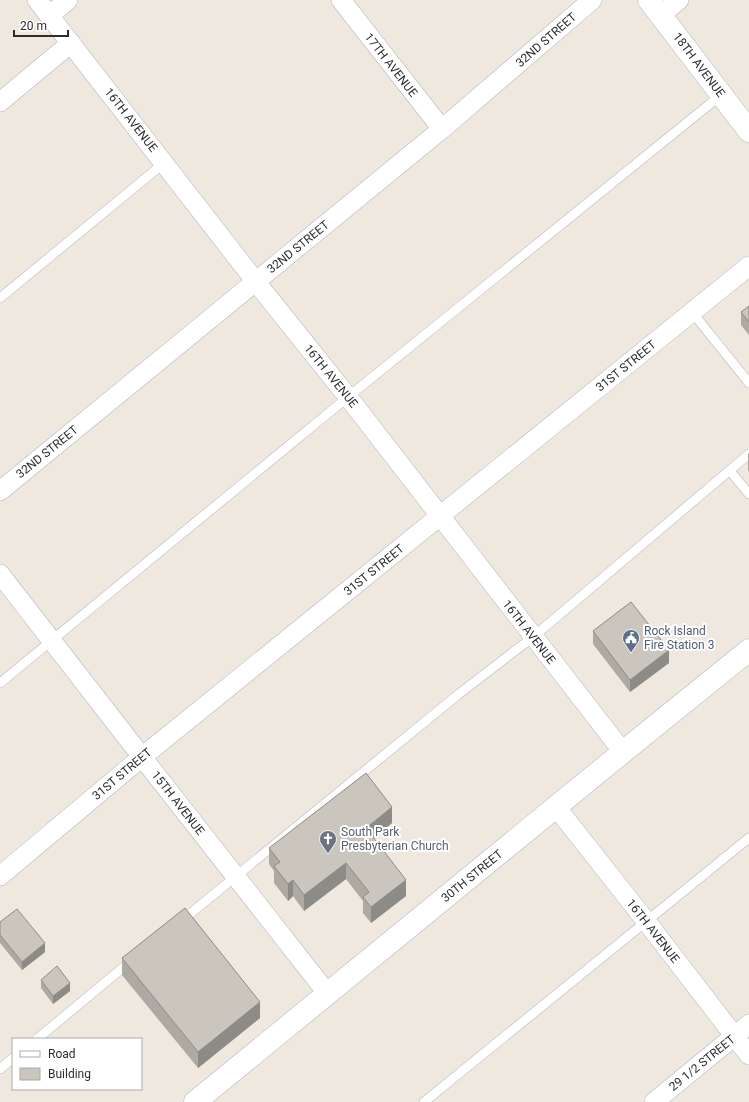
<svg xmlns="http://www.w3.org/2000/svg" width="749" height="1102" viewBox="0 0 749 1102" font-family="Roboto,sans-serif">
<rect width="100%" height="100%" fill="#eee8df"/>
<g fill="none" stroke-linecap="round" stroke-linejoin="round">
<defs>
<path id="lane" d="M0,298L164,163
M692,312L749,383
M730,471L749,494
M0,683L348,397L721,95
M180,922L460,693L533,637L749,454
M37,1039L131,961
M0,1069L13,1058
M424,1102L749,838"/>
<path id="street" d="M37,0L256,282L348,397L623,752
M341,0L442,129
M661,15L679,0
M49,16L68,0
M0,102L71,43
M0,491L442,129L592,0
M0,574L142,757L327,993
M556,807L646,921L749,1055
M0,876L142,757L749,266
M654,1102L749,1024"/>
<path id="secondary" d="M649,0L749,131
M195,1102L623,752L749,650"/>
</defs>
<use href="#lane" stroke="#b3b6c0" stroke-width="10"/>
<use href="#street" stroke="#b3b6c0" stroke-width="20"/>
<use href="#secondary" stroke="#b3b6c0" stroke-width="23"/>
<use href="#lane" stroke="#fff" stroke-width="9"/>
<use href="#street" stroke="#fff" stroke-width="19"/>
<use href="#secondary" stroke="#fff" stroke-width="22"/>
</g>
<path fill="#aeaaa3" d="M749,306V335L741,325V312Z
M749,453V472L748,470V454Z
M593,631L669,663L630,692L593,644Z
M392,823L374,838L406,896L371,923L363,913V901L346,879L304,911L293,896L288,901L274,883V871L269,864V848Z
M0,922L45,952L22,970L0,943Z
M122,958L260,1018L198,1068L122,975Z
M41,980L70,991L53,1004L41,988Z"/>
<path fill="#8d8b85" d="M669,650V663L630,692V680Z
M392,807V823L366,844V828Z
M346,863V879L304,911V895Z
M293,880V896L288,901V884Z
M406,880V896L371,923V907Z
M45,943V952L22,970V962Z
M70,983V991L53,1004V996Z
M260,1002V1018L198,1068V1052Z"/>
<path fill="#cac6be" stroke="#8d8b85" d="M749,306V322L741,312Z
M631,602L669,650L630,680L593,631Z
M366,773L392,807L366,828L406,880L371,907L363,897L369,892L346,863L304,895L293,880L288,884L274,866L280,862L269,848Z
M185,908L260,1002L198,1052L122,958Z
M17,909L45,943L22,962L0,935V922Z
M57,966L70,983L53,996L41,980Z"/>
<defs>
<symbol id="civic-pin" viewBox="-11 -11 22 30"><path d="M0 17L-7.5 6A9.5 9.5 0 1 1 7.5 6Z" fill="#5c6f8a" stroke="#fff"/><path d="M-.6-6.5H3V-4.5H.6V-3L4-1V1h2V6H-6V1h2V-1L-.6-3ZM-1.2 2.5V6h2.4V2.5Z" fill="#fff"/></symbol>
<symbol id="church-pin" viewBox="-11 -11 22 30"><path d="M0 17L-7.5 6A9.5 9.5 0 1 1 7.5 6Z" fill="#6b7280" stroke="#fff"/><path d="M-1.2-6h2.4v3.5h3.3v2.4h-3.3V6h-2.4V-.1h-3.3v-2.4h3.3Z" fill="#fff"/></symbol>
</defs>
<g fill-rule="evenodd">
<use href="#civic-pin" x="621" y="628" width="20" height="27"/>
<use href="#church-pin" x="318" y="829" width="20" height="27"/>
</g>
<g text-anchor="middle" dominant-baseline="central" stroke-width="4" stroke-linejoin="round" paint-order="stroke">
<g font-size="12" fill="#2d2d2d" stroke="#fff">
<text transform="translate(546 40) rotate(-41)">32ND STREET</text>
<text transform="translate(391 65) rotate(52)">17TH AVENUE</text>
<text transform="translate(699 65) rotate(53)">18TH AVENUE</text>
<text transform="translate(131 120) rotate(52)">16TH AVENUE</text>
<text transform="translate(298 247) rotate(-39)">32ND STREET</text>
<text transform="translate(626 366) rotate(-39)">31ST STREET</text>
<text transform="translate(331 376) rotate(51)">16TH AVENUE</text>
<text transform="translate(47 452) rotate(-39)">32ND STREET</text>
<text transform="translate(374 570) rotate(-39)">31ST STREET</text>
<text transform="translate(529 632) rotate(52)">16TH AVENUE</text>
<text transform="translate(122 774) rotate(-40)">31ST STREET</text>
<text transform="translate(178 803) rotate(52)">15TH AVENUE</text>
<text transform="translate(472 876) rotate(-39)">30TH STREET</text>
<text transform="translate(653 931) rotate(52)">16TH AVENUE</text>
<text transform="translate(702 1063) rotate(-39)">29 1/2 STREET</text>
</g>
<g font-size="12" fill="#4e5e75" stroke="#fff" text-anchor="start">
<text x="644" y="631">Rock Island<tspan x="644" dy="14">Fire Station 3</tspan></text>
</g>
<g font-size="12" fill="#5b616d" stroke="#fff" text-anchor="start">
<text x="341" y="832">South Park<tspan x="341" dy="14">Presbyterian Church</tspan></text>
</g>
</g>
<rect x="12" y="1038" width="130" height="52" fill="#ffffff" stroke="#ababab"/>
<rect x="20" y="1051" width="20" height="6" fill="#ffffff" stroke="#ababab"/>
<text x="48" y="1058" font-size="12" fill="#2d2d2d">Road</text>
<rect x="20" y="1068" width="20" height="12" fill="#cac6be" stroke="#ababab"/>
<text x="48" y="1078" font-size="12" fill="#2d2d2d">Building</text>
<path d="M14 30v6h54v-6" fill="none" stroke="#2d2d2d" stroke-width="2"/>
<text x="20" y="30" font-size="12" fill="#2d2d2d" stroke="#ffffff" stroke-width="3" paint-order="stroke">20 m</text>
</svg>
